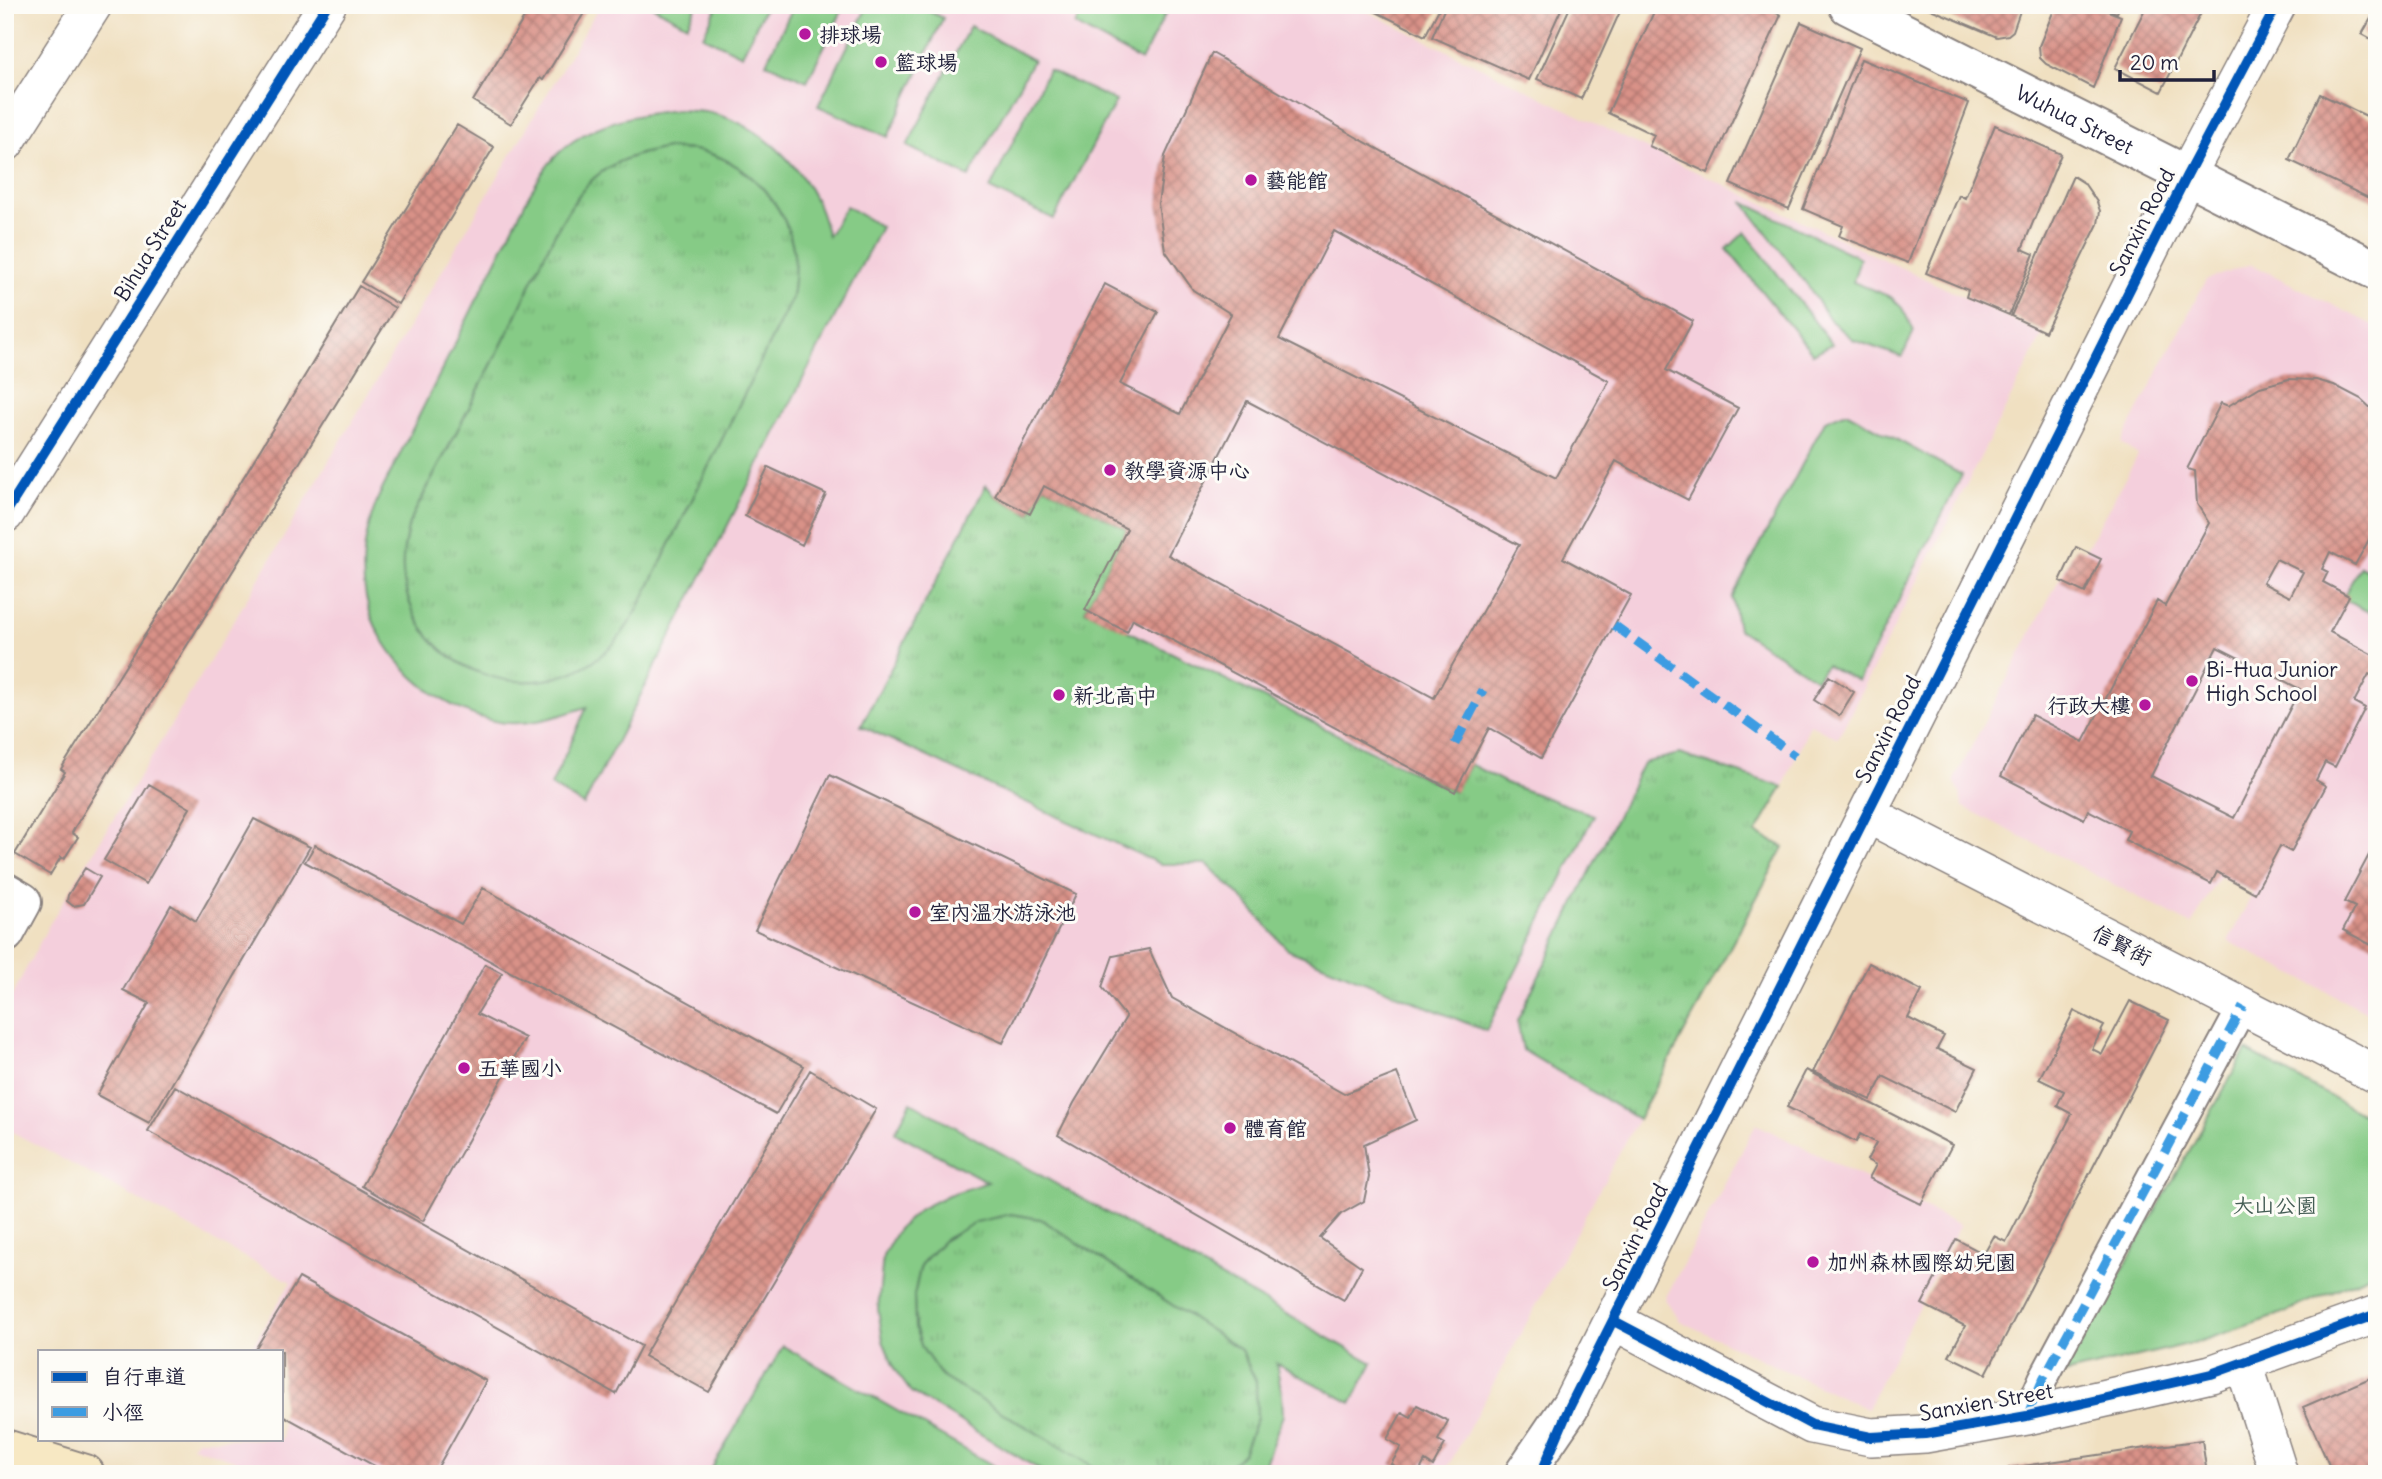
<svg xmlns="http://www.w3.org/2000/svg" width="2382" height="1479" viewBox="0 0 2382 1479" font-family="Delius,'LXGW WenKai TC',sans-serif">
<defs>
<pattern id="grass-tufts" width="24" height="20" patternUnits="userSpaceOnUse" patternTransform="scale(1.75)"><rect width="24" height="20" fill="#86cb86"/><path d="M3 7l-1-3M5 7V3M7 7l1-3M15 17l-1-3M17 17v-4M19 17l1-3" fill="none" stroke="#73ae75"/></pattern>
<pattern id="building-cross-hatch" width="8" height="8" patternUnits="userSpaceOnUse" patternTransform="scale(1.75)"><rect width="8" height="8" fill="#d99288"/><path d="M0 0l8 8M0 8l8-8" fill="none" stroke="#b07770"/></pattern>
</defs>
<rect width="100%" height="100%" fill="#fdfcf7"/>
<filter id="ink" filterUnits="userSpaceOnUse"><feTurbulence type="fractalNoise" baseFrequency=".0143" numOctaves="2"/><feDisplacementMap in="SourceGraphic" scale="14" xChannelSelector="R" yChannelSelector="G"/><feConvolveMatrix kernelMatrix="1 2 1 2 8 2 1 2 1" color-interpolation-filters="sRGB"/></filter>
<filter id="wash" filterUnits="userSpaceOnUse"><feTurbulence type="fractalNoise" baseFrequency=".00686" numOctaves="4" result="noise"/><feDisplacementMap in="SourceGraphic" scale="28" xChannelSelector="R" yChannelSelector="G"/><feGaussianBlur stdDeviation="1.57" result="paint"/><feColorMatrix in="noise" values="0 0 0 0 0 0 0 0 0 0 0 0 0 0 0 0 0 1.4 0 .05"/><feComposite in="paint" operator="in"/></filter>
<g filter="url(#wash)">
<rect width="100%" height="100%" fill="#f0e0c1"/>
<path fill="#f4cfdc" d="M600,5H1354L1635,143L2043,334L1838,738L1810,724L1783,787L1756,833L1784,847L1638,1119L1444,1474H276L192,1446L196,1439H282V1351H249L291,1282L5,1128V1009L50,923L207,666Z
M2251,264L2377,327V1017L2228,941L2253,893L2219,876L2192,925L1962,806L1960,792L1954,780L2076,547L2085,551L2138,455L2121,443L2206,280Z
M1756,1124L1960,1225L1867,1409L1680,1321L1665,1299Z"/>
<path fill="url(#grass-tufts)" stroke="#547660" stroke-width="2" d="M667,148C676,149 685,149 694,150C745,158 788,204 794,254C796,269 794,283 792,298L637,611C627,626 619,641 604,653C535,711 425,676 405,587C400,565 404,544 409,523C444,456 480,388 514,320C534,279 561,208 594,178C614,159 641,153 667,148Z
M986,485L995,496L1030,514L1044,486L1127,529L1085,610L1454,792L1470,764L1508,784L1594,815L1486,1031L1288,950L1244,900L1207,864H1160L861,726Z
M1679,754L1783,787L1756,833L1784,847L1638,1119L1523,1050L1517,1021L1643,763Z
M1011,1214L1041,1219L1241,1350L1256,1381L1257,1418L1243,1453L1222,1474H1106L942,1377L922,1348L915,1327L914,1295L921,1264L944,1240L976,1221Z"/>
<path fill="#86cb86" stroke="#547660" stroke-width="2" fill-rule="evenodd" d="M650,5H697L687,25Z
M718,5H766L742,55L703,36Z
M794,5H845L807,81L766,63Z
M868,5H916L943,18L888,137L818,106Z
M1085,5H1170L1141,61L1075,25Z
M970,26L1033,60L969,177L907,146Z
M1048,70L1116,101L1054,219L990,189Z
M679,110C689,111 701,111 711,113C758,124 798,161 818,205C822,215 825,226 828,236L846,206L881,227L584,805L551,786L587,707C558,716 530,727 499,722C440,712 377,657 366,597C359,563 365,531 378,498L530,193C536,184 541,174 548,165C579,125 631,114 679,110ZM667,148C676,149 685,149 694,150C745,158 788,204 794,254C796,269 794,283 792,298L637,611C627,626 619,641 604,653C535,711 425,676 405,587C400,565 404,544 409,523C444,455 480,388 514,320C534,279 561,208 594,178C615,159 641,153 667,148Z
M1743,202L1860,258L1853,282L1891,297L1902,308L1914,331L1902,357L1854,340L1831,321L1808,286Z
M1745,232L1832,344L1813,354L1727,249Z
M1846,412L1962,475L1858,681L1826,665L1816,679L1738,629L1732,598L1825,421Z
M2360,566L2377,575V616L2342,599Z
M2246,1050L2377,1122V1272L2273,1317L2201,1341L2064,1374Z
M911,1102L1373,1363L1351,1403L1276,1363L1282,1394L1283,1415L1261,1474H1222L1243,1453L1257,1418L1256,1381L1241,1350L1041,1219L1011,1214L976,1222L944,1240L921,1264L914,1295L915,1328L922,1348L942,1377L1106,1474H1047L911,1392L895,1370L883,1341L878,1309L883,1256L898,1229L920,1209L948,1195L988,1182L895,1132Z
M783,1346L1008,1474H722L712,1468Z"/>
<g id="blocks">
<path fill="url(#building-cross-hatch)" fill-rule="evenodd" d="M532,5H589L543,80L540,78L511,124L473,101Z
M1362,5H1441L1425,36Z
M1446,5H1563L1529,80L1432,37Z
M1571,5H1623L1581,99L1537,79Z
M1657,5H1759L1781,15L1708,173L1649,146L1654,135L1608,113Z
M1921,5H2022L2013,31L2008,35L1997,37Z
M2056,5H2078L2088,9L2092,5L2121,16L2093,88L2046,64L2040,58L2039,46Z
M2098,5H2120L2117,13Z
M2147,5H2205L2161,92L2115,68Z
M2377,8V42L2362,34Z
M1801,22L1860,48L1789,209L1730,184Z
M1212,53L1363,141L1693,321L1666,370L1738,408L1688,500L1616,461L1563,558L1631,595L1541,758L1489,728L1455,792L1133,619L1127,632L1085,610L1127,529L1044,486L1030,514L995,496L1105,284L1158,312L1120,384L1180,414L1231,314L1193,290L1165,250L1158,204L1165,156ZM1334,231L1609,381L1556,478L1279,339ZM1247,401L1519,545L1434,698L1168,555Z
M1861,59L1969,103L1908,263L1839,236L1843,226L1803,209Z
M2320,94L2377,121V202L2289,160Z
M457,125L494,147L398,304L361,282Z
M1995,125L2061,154L2022,249L2034,254L2009,315L1966,297L1968,290L1926,273L1959,195L1965,198Z
M2073,176L2084,183L2097,202L2100,211L2098,224L2045,332L2011,316Z
M359,286L395,308L75,827L72,833L78,837L64,859L61,857L50,875L15,854L65,772L61,769L237,488Z
M2289,379L2316,380L2334,385L2361,399L2377,414V525L2355,565L2330,552L2322,569L2328,572L2323,582L2349,596L2330,632L2377,657V678L2369,674L2354,702L2365,708L2335,767L2325,762L2316,780L2326,786L2291,852L2280,846L2255,893L2217,872L2211,884L2125,840L2129,831L2088,810L2084,819L2001,776L2032,715L2083,742L2157,601L2165,606L2209,523L2197,504L2195,471L2187,469L2221,403L2228,406L2260,387ZM2276,559L2303,572L2290,597L2263,583ZM2217,647L2300,689L2234,818L2151,776Z
M768,467L826,494L802,545L745,516Z
M2076,547L2101,559L2085,593L2060,581Z
M1829,676L1854,692L1839,716L1814,700Z
M830,775L1076,894L1003,1043L755,930Z
M149,784L190,808L146,884L104,860Z
M254,819L310,847L149,1123L97,1095L149,1003L123,990L171,905L196,921Z
M2377,840V948L2343,930L2355,907L2344,902Z
M315,845L461,924L483,888L804,1066L776,1114L305,862Z
M85,868L100,877L84,904L73,906L67,901L68,895Z
M1149,949L1172,998L1344,1094L1397,1073L1416,1120L1364,1144L1369,1177L1364,1201L1341,1214L1320,1238L1362,1267L1344,1300L1058,1135L1074,1103L1126,1017L1102,987L1113,956Z
M1869,963L1922,991L1908,1018L1944,1036L1937,1049L1977,1068L1955,1112L1883,1076L1871,1100L1813,1072Z
M485,964L502,973L477,1014L525,1038L423,1221L362,1186Z
M2130,1001L2169,1020L1986,1374L1949,1356L1965,1326L1922,1304L1956,1239L1984,1254L1994,1236L2006,1242L2072,1114L2057,1106L2064,1091L2039,1079L2074,1011L2104,1026L2092,1049L2102,1054Z
M810,1070L876,1109L709,1392L644,1356Z
M1806,1070L1952,1145L1921,1204L1869,1178L1876,1165L1867,1160L1876,1143L1860,1134L1856,1142L1787,1107Z
M175,1086L641,1346L616,1394L148,1131Z
M299,1278L486,1381L434,1474H389L282,1415V1351H254Z
M2377,1375V1474H2333L2303,1407Z
M1417,1405L1448,1421L1438,1440L1445,1444L1433,1466L1425,1461L1418,1474H1410L1391,1464L1401,1447L1387,1439L1402,1412L1411,1417Z
M2202,1440L2207,1474H2010L2009,1468Z"/>
</g>
</g>
<g filter="url(#ink)">
<use href="#blocks" fill-opacity="0" stroke="#89817e" stroke-width="2"/>
<g fill="none" stroke-linecap="round" stroke-linejoin="round">
<defs>
<path id="pedestrian" d="M2027,1416L2043,1379L2243,1006"/>
<path id="minor" d="M5,143L93,5
M5,514L327,5
M1867,814L2377,1075
M1614,1321L1812,1425L1871,1437L1925,1434L2027,1416L2211,1374L2377,1314
M2244,1364L2279,1474
M1569,1408L2187,175L2277,5"/>
<g id="tertiary">
<path id="s1" d="M1848,5L2377,271"/>
<path d="M5,892L22,902L5,933"/>
<path d="M1524,1474L1569,1408"/>
</g>
<path id="secondary" d="M5,1449L85,1474"/>
</defs>
<use href="#pedestrian" stroke="#89817e" stroke-width="32"/>
<use href="#minor" stroke="#89817e" stroke-width="40"/>
<use href="#tertiary" stroke="#89817e" stroke-width="42"/>
<use href="#secondary" stroke="#89817e" stroke-width="42"/>
<use href="#pedestrian" stroke="#fff" stroke-width="28"/>
<use href="#minor" stroke="#fff" stroke-width="37"/>
<use href="#tertiary" stroke="#fff" stroke-width="38"/>
<use href="#secondary" stroke="#f7e8c3" stroke-width="38"/>
<path stroke="#3c9ce2" stroke-width="9" stroke-dasharray="18 9" stroke-linecap="butt" d="M1614,625L1795,756
M1455,744L1483,690
M2027,1416L2043,1379L2243,1006"/>
<defs>
<path id="cycleway" d="M5,514L327,5
M1614,1321L1812,1425L1871,1437L1925,1434L2027,1416L2211,1374L2377,1314
M1541,1474L1569,1408L2187,175L2277,5"/>
</defs>
<use href="#cycleway" stroke="#fdfcf7" stroke-width="15"/>
<use href="#cycleway" stroke="#0057b8" stroke-width="10"/>
</g>
</g>
<g fill="#b5179e" stroke="#fdfcf7" stroke-width="2.5">
<circle cx="805" cy="34" r="7"/>
<circle cx="881" cy="62" r="7"/>
<circle cx="1251" cy="180" r="7"/>
<circle cx="1110" cy="470" r="7"/>
<circle cx="2192" cy="681" r="7"/>
<circle cx="1059" cy="695" r="7"/>
<circle cx="2145" cy="705" r="7"/>
<circle cx="915" cy="912" r="7"/>
<circle cx="464" cy="1068" r="7"/>
<circle cx="1230" cy="1128" r="7"/>
<circle cx="1813" cy="1262" r="7"/>
</g>
<g text-anchor="middle" dominant-baseline="central" stroke-width="6" stroke-linejoin="round" paint-order="stroke">
<g font-size="21" fill="#22223b" stroke="#fdfcf7" text-anchor="start">
<text x="819" y="34">排球場</text>
<text x="895" y="62">籃球場</text>
<text x="1265" y="180">藝能館</text>
<text x="1124" y="470">教學資源中心</text>
<text x="2206" y="669">Bi-Hua Junior<tspan x="2206" dy="24">High School</tspan></text>
<text x="1073" y="695">新北高中</text>
<text x="2131" y="705" text-anchor="end">行政大樓</text>
<text x="929" y="912">室內溫水游泳池</text>
<text x="478" y="1068">五華國小</text>
<text x="1244" y="1128">體育館</text>
<text x="1827" y="1262">加州森林國際幼兒園</text>
</g>
<g font-size="21" fill="#22223b" stroke="#fdfcf7">
<text stroke="none"><textPath href="#s1" startOffset="254">Wuhua Street</textPath></text>
<text transform="translate(2142 222) rotate(-63)">Sanxin Road</text>
<text transform="translate(150 250) rotate(-58)">Bihua Street</text>
<text transform="translate(1888 729) rotate(-63)">Sanxin Road</text>
<text transform="translate(2122 945) rotate(27)">信賢街</text>
<text transform="translate(1635 1237) rotate(-63)">Sanxin Road</text>
<text transform="translate(1986 1402) rotate(-10)">Sanxien Street</text>
</g>
<g font-size="21" fill="#455d55" stroke="#fdfcf7">
<text x="2275" y="1205">大山公園</text>
</g>
</g>
<rect width="2382" height="1479" fill="none" stroke="#fdfcf7" stroke-width="28"/>
<rect x="38" y="1350" width="245" height="91" fill="#fdfcf7" stroke="#a5a5ac" stroke-width="2"/>
<rect x="52" y="1372" width="35" height="10" fill="#0057b8" stroke="#a5a5ac" stroke-width="2"/>
<text x="102" y="1384" font-size="21" fill="#22223b">自行車道</text>
<rect x="52" y="1407" width="35" height="10" fill="#3c9ce2" stroke="#a5a5ac" stroke-width="2"/>
<text x="102" y="1420" font-size="21" fill="#22223b">小徑</text>
<path d="M2120 70v10h94v-10" fill="none" stroke="#22223b" stroke-width="3.5"/>
<text x="2130" y="70" font-size="21" fill="#22223b" stroke="#fdfcf7" stroke-width="5" paint-order="stroke">20 m</text>
</svg>
